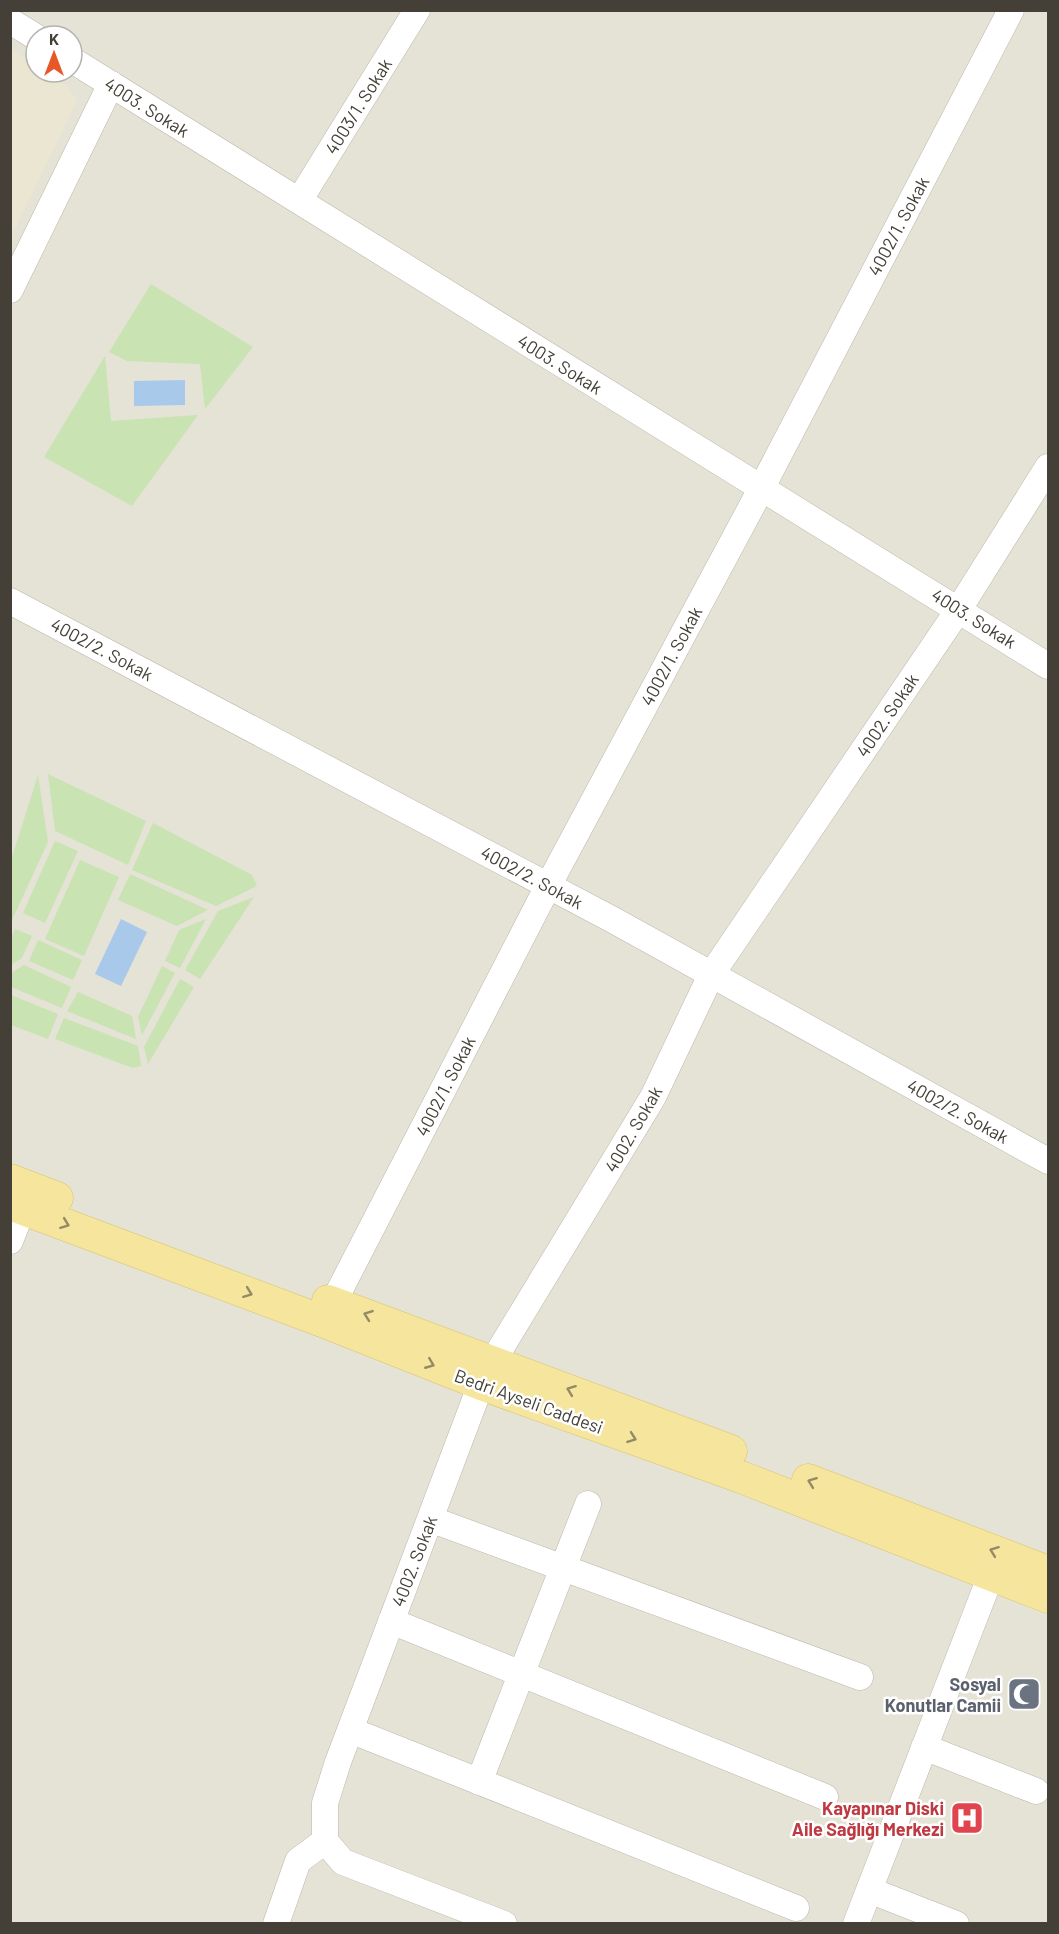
<svg xmlns="http://www.w3.org/2000/svg" width="1059" height="1934" viewBox="0 0 1059 1934" font-family="Barlow,sans-serif">
<rect width="100%" height="100%" fill="#f2f0e7"/>
<path fill="#e5e2d6" fill-rule="evenodd" d="M11,11H1048V1923L11,1924ZM36,36H72V72H36Z"/>
<path fill="#eae6d2" d="M11,48L36,65V72H47L69,87L77,101L11,238Z"/>
<path fill="#c9e3b3" d="M151,284L253,347L205,409L200,364L127,361L109,352Z
M105,356L111,421L198,415L132,506L44,457Z
M48,774L146,821L128,865L55,831Z
M38,775L48,842L12,920H10L11,860Z
M153,823L252,875L257,886L216,906L132,870Z
M55,841L78,851L45,923L23,913Z
M80,860L119,877L84,956L45,939Z
M130,874L208,910L177,926L118,900Z
M254,897L200,979L185,970L218,911Z
M206,919L180,968L165,961L179,930Z
M15,929L32,936L22,958L11,965V939Z
M38,940L82,960L73,980L29,961Z
M24,965L71,987L62,1008L11,987V973Z
M162,966L175,973L142,1035L138,1017Z
M180,979L194,987L148,1064L144,1047Z
M78,992L132,1016L136,1039L67,1011Z
M11,995L58,1014L48,1039L11,1025Z
M64,1018L138,1046L141,1066L133,1068L55,1039Z"/>
<path fill="#a8c9ea" d="M185,380V405L134,406V381Z
M121,919L147,932L121,986L95,974Z"/>
<g fill="none" stroke-linecap="round" stroke-linejoin="round">
<defs>
<path id="minor" d="M10,21L36,37
M72,60L1048,666
M299,201L417,10
M10,290L111,84
M10,601L615,921L1048,1161
M10,1241L23,1208
M333,1303L548,886L761,489L1011,10
M430,1519L860,1677
M391,1621L825,1797
M350,1730L796,1908
M924,1747L1036,1791
M479,1782L588,1504
M325,1841V1803L338,1762L481,1384L493,1361L653,1097L711,975L959,609L1048,467
M325,1841L343,1862L504,1924
M869,1890L956,1924
M276,1924L298,1861L325,1841
M856,1924L991,1575"/>
<path id="major" d="M10,1180L57,1198
M10,1204L325,1322L481,1384L741,1477L1048,1597
M328,1301L731,1451
M808,1480L1048,1572"/>
</defs>
<use href="#minor" stroke="#bdb8ab" stroke-width="27"/>
<use href="#major" stroke="#d9c36e" stroke-width="33"/>
<use href="#minor" stroke="#fff" stroke-width="26"/>
<use href="#major" stroke="#f5e59d" stroke-width="32"/>
</g>
<defs><path id="oneway-chevron" d="M-2-3.5L2.5 0L-2 3.5" fill="none" stroke-width="1.6" stroke-linecap="round" stroke-linejoin="round" transform="scale(1.5)"/></defs>
<g stroke="#948a65">
<use href="#oneway-chevron" transform="translate(65 1224) rotate(21)"/>
<use href="#oneway-chevron" transform="translate(248 1293) rotate(21)"/>
<use href="#oneway-chevron" transform="translate(368 1315) rotate(-160)"/>
<use href="#oneway-chevron" transform="translate(430 1364) rotate(22)"/>
<use href="#oneway-chevron" transform="translate(571 1390) rotate(-159)"/>
<use href="#oneway-chevron" transform="translate(632 1438) rotate(20)"/>
<use href="#oneway-chevron" transform="translate(812 1482) rotate(-159)"/>
<use href="#oneway-chevron" transform="translate(994 1551) rotate(-159)"/>
</g>
<defs>
<symbol id="mosque-square" viewBox="-11 -11 22 22"><rect x="-9" y="-9" width="18" height="18" rx="4" fill="#6b7280" stroke="#fff"/><path d="M3.5-4.9A6 6 0 1 0 3.5 4.9A5 5 0 1 1 3.5-4.9Z" fill="#fff"/></symbol>
<symbol id="hospital-square" viewBox="-11 -11 22 22"><rect x="-9" y="-9" width="18" height="18" rx="4" fill="#e0444e" stroke="#fff"/><path d="M-5-5h3v3.5h4V-5h3V5h-3V1.5h-4V5h-3Z" fill="#fff"/></symbol>
</defs>
<g fill-rule="evenodd">
<use href="#mosque-square" x="1005" y="1675" width="38" height="38"/>
<use href="#hospital-square" x="948" y="1799" width="38" height="38"/>
</g>
<g text-anchor="middle" dominant-baseline="central" stroke-width="5" stroke-linejoin="round" paint-order="stroke">
<g font-size="18" fill="#444037" stroke="#fff">
<text transform="translate(358 106) rotate(-58)">4003/1. Sokak</text>
<text transform="translate(147 107) rotate(32)">4003. Sokak</text>
<text transform="translate(898 226) rotate(-62)">4002/1. Sokak</text>
<text transform="translate(560 364) rotate(32)">4003. Sokak</text>
<text transform="translate(974 618) rotate(32)">4003. Sokak</text>
<text transform="translate(102 649) rotate(28)">4002/2. Sokak</text>
<text transform="translate(671 656) rotate(-62)">4002/1. Sokak</text>
<text transform="translate(887 715) rotate(-56)">4002. Sokak</text>
<text transform="translate(532 877) rotate(28)">4002/2. Sokak</text>
<text transform="translate(445 1086) rotate(-63)">4002/1. Sokak</text>
<text transform="translate(958 1111) rotate(29)">4002/2. Sokak</text>
<text transform="translate(633 1129) rotate(-60)">4002. Sokak</text>
<text transform="translate(529 1401) rotate(20)">Bedri Ayseli Caddesi</text>
<text transform="translate(414 1561) rotate(-69)">4002. Sokak</text>
</g>
<g font-size="18" font-weight="bold" fill="#5b616d" stroke="#fff" text-anchor="end">
<text x="1001" y="1684">Sosyal<tspan x="1001" dy="21">Konutlar Camii</tspan></text>
</g>
<g font-size="18" font-weight="bold" fill="#be3a42" stroke="#fff" text-anchor="end">
<text x="944" y="1808">Kayapınar Diski<tspan x="944" dy="21">Aile Sağlığı Merkezi</tspan></text>
</g>
</g>
<rect width="1059" height="1934" fill="none" stroke="#444037" stroke-width="24"/>
<g transform="translate(54 54)"><circle r="28" fill="#ffffff" stroke="#b4b3af" stroke-width="1.5"/>
<path d="M0-4.5L10 22L0 15L-10 22Z" fill="#e75829"/>
<text y="-9" font-size="16" font-weight="bold" text-anchor="middle" fill="#444037">K</text>
</g>
</svg>
